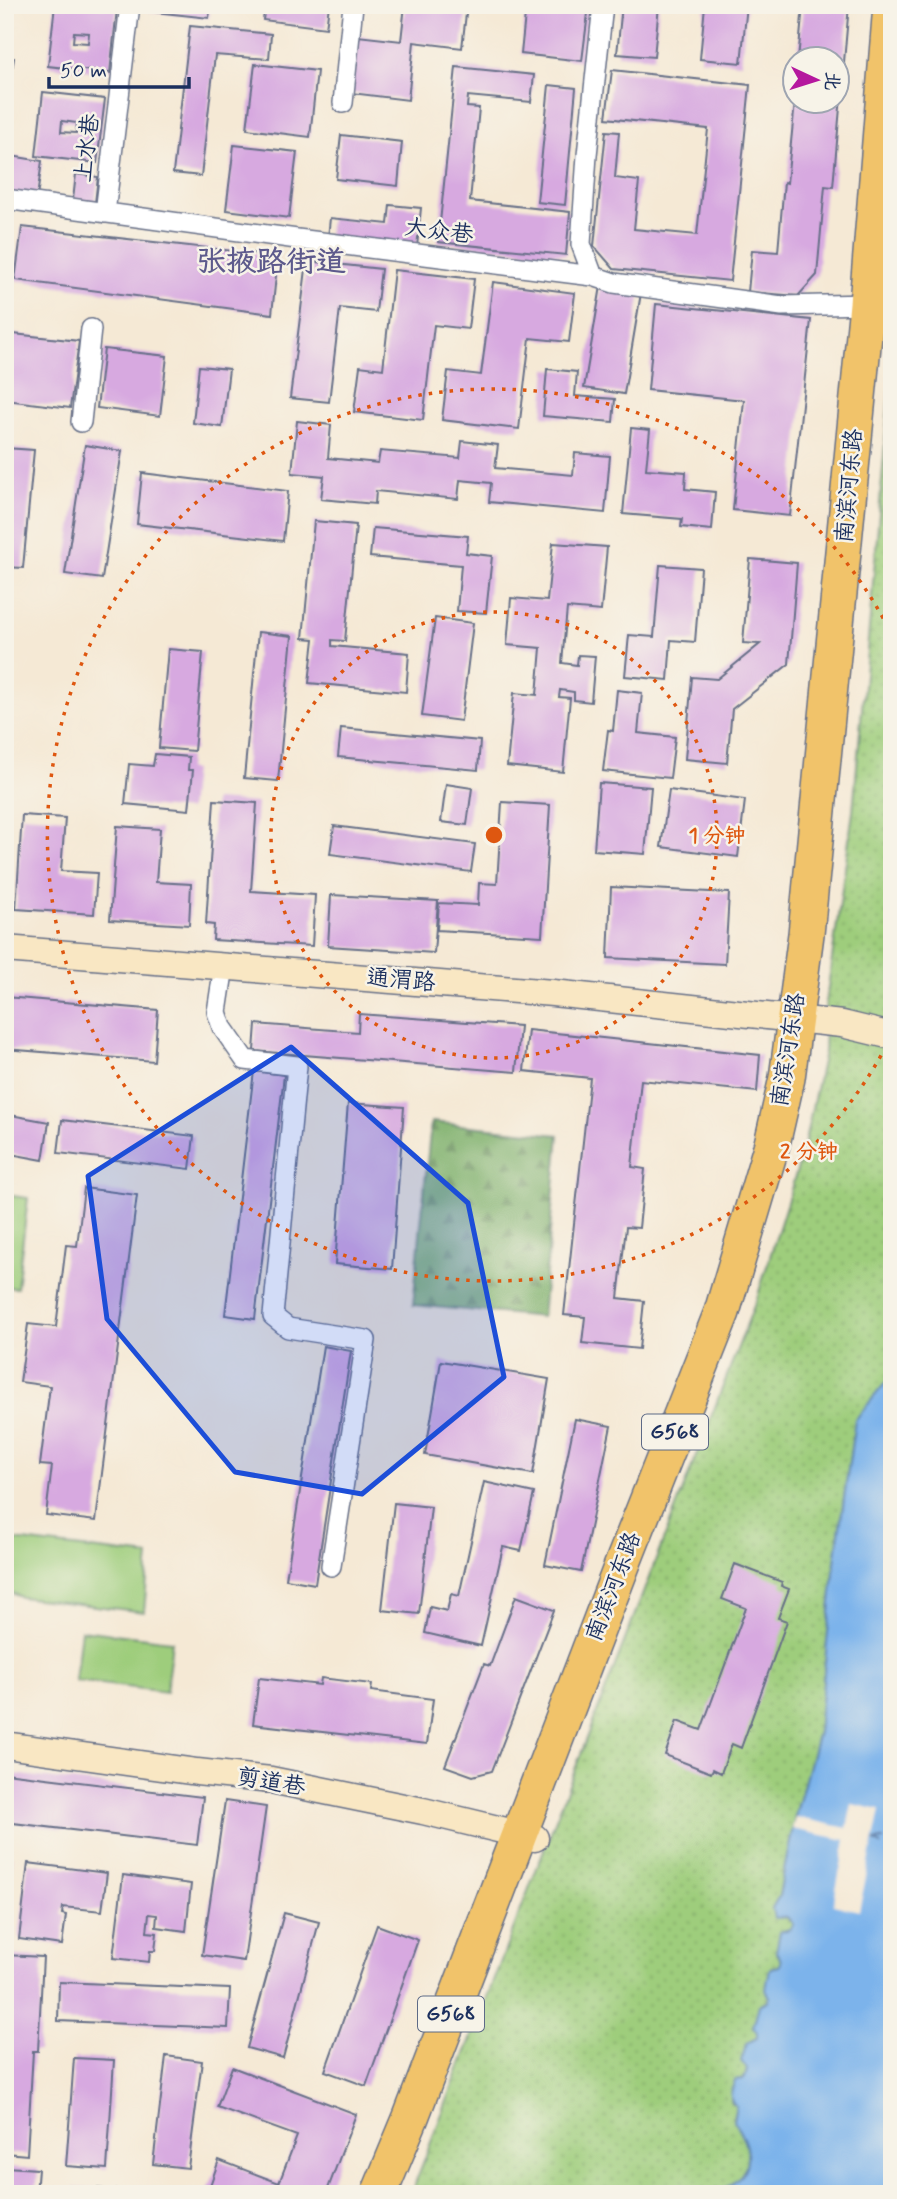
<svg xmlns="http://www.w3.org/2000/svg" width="897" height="2199" viewBox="0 0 897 2199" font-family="Mynerve,'LXGW WenKai TC',sans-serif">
<defs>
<pattern id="forest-firs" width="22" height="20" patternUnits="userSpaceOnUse" patternTransform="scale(1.75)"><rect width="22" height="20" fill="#7eb06c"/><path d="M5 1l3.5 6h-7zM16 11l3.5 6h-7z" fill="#66905c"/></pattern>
<pattern id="park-dots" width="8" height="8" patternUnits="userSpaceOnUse" patternTransform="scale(1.75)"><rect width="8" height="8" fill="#9ecd7c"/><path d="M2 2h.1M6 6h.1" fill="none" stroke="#88b06e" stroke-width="1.8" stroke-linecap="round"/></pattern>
</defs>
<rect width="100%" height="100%" fill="#f7f3e8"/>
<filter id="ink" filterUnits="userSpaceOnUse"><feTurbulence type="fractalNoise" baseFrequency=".0143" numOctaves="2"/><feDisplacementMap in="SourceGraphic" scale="14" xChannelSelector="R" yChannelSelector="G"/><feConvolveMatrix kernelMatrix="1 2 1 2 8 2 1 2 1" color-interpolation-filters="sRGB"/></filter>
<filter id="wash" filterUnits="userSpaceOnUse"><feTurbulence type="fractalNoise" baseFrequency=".00686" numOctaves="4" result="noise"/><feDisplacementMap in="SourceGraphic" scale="28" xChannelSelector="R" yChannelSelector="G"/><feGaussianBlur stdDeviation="1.57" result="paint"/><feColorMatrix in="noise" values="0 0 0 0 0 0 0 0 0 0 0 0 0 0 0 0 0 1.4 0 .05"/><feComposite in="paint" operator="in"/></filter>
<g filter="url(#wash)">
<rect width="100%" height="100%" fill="#f5e9d5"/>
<path fill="#9ecd7c" stroke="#5c7e6d" stroke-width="2" d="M5,1195L28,1198L17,1288L5,1287Z
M5,1539L149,1556L144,1612L21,1597L9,1592L5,1589Z
M81,1630L172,1641L166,1692L75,1681Z"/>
<path fill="url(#forest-firs)" stroke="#4c7065" stroke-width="2" d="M431,1122L559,1135L542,1317L413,1305Z"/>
<path fill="url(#park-dots)" stroke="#5c7e6d" stroke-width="2" d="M892,365V1369L887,1381L856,1420L854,1427L835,1562L818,1732L795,1817L779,1896L772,1908L776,1918L787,1917L793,1924L790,1929L782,1931L776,1954L780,1958L781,1963L779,1966L772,1967L767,1991L770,1997L768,2001L762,2003L757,2038L747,2043L742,2061L747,2069L746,2075L741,2079L735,2080L731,2102L736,2106L733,2119L746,2142L748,2161L740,2178L728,2187L712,2194H411L757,1298L803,1151L824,1052L826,1001L853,812Z"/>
<path fill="#7bb3eb" stroke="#4b71a4" stroke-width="2" d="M892,1369V2194H712C718,2190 726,2189 732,2184C756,2167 748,2141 733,2121L736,2106C727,2098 732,2090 735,2080L742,2079L746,2075L747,2069L741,2061L747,2043L757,2038V2032L753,2027L759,2005L768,2001L770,1997L766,1989L770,1968L779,1966L781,1963L780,1958L776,1952L780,1932L790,1929L793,1924L787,1917L774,1918L772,1908L779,1896L795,1817L818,1732L835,1562L854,1427L855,1420L887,1381Z"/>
<path fill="#f5e9d5" d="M852,1804L880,1810L859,1911L833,1905L846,1840L792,1829L795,1817L847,1828Z"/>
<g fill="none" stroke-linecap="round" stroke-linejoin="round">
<path stroke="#385788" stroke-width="2" stroke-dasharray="9 7" stroke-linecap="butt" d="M874,1841L892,1851
M875,1841L892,1839"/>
</g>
<g id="blocks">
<path fill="#d7a9e0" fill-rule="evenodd" d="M55,5H85L117,9L110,73L48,66ZM74,32L89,33L88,43L73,42Z
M147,5H211L209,18L146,11Z
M265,5H329L326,28L263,20Z
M405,5H467L462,48L414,42L408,100L351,93L358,36L401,41Z
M526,5H589L582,61L521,54Z
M622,5H659L654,57L617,54Z
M705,5H747L741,63L700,59Z
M803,5H849L833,187L825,186L817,275L798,296L748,292L752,250L778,252L784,182L787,183L795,102H838V60H798Z
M190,26L271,34L269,59L215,55L201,176L173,173Z
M5,56L14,58L7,101H5Z
M255,64L317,71L310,137L247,129Z
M456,67L534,75L531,102L468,96L467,107L479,108L470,201L570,212L566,255L438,242Z
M612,70L750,85L730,281L614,269L594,246L606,131L619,132L615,178L639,181L634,229L697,235L708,129L606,118Z
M549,85L576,88L565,205L537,202Z
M43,92L105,99L97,163L36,156ZM62,121L77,123L76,133L61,132Z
M341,135L402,142L398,186L336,179Z
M234,145L297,152L289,218L226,210Z
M5,155L42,161L37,197L5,192Z
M76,174L98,177L95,203L73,200Z
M390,205L421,208L417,247L328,238L330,218L388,224Z
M22,227L278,256L272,314L15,280Z
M307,261L381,269L376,312L340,308L329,402L290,398Z
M394,270L474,279L468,329L434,325L423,420L354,412L360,366L383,369Z
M493,282L575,293L569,342L530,338L519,429L442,420L448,371L481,375Z
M601,286L641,293L624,394L584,388Z
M656,304L811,320L790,516L733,510L744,400L648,390Z
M13,334L79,341L70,408L5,400Z
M104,349L167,356L160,416L97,408Z
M199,366L229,369L222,427L193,423Z
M547,369L577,372L575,396L615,399L613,422L543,416Z
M297,421L331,425L328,458L378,463L380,451L460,458L462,441L498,445L495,468L573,475L575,453L610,456L605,513L489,502L491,483L460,480L458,499L376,491L375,504L321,499L324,476L292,473Z
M631,428L650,430L646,469L686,472L685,489L715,492L712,530L681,527L682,519L623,514Z
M85,445L122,451L102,579L65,574Z
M5,448L34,450L23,568L5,567Z
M142,473L288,491L283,541L137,524Z
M314,521L356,525L345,641L332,640V646L409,653L406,692L309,683L314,639L303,638Z
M373,528L468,536L466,553L492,556L486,613L457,611L461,565L370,557Z
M553,543L607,547L601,611L567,608L562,663L577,665L578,655L595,656L591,702L574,700V692L560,690L559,697L570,698L563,772L507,766L514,693L537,695L541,648L507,645L511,598L547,601Z
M750,559L797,563L789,664L732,709L727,763L685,759L692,677L717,679L760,644L743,643Z
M660,565L701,568L695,642L671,640L668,680L625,676L629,635L654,637Z
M435,618L473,623L461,721L422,716Z
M258,632L292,636L278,781L244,778Z
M168,649L203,652L194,751L159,748Z
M617,690L642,693L638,733L675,737L670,778L603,771L608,730L613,731Z
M341,728L480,741L478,770L338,757Z
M155,754L189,757L188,770H193L189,810L125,804L129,764L153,766Z
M599,783L651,787L645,854L594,850Z
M446,784L472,788L467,825L441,822Z
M669,790L745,800L738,857L661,847Z
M214,800L257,803L251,891L315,895L312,946L213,940L214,925L206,924Z
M502,802L550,805L542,936L437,930L439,903L478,905L479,883L497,884Z
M22,815L65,818L61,871L97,873L94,914L16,909Z
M117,826L160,829L156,882L191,884L189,925L110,920Z
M334,826L475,844L471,872L330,854Z
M611,887L729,893L725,964L608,958Z
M331,895L438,901L434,953L328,946Z
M5,997L158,1010L154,1061L5,1049Z
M359,1014L520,1026L516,1072L254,1051L256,1024L358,1032Z
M528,1030L760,1055L757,1092L641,1080L632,1167L645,1169L639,1228L626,1227L618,1298L644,1301L639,1349L582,1343L585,1317L564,1315L590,1078L524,1071Z
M254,1071L284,1075L255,1319L225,1315Z
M348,1103L404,1107L392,1269L335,1264Z
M5,1114L49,1122L43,1160L5,1153Z
M62,1120L194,1136L190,1169L58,1153Z
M84,1188L137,1195L96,1521L46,1515L52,1466L40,1465L50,1386L20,1382L28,1324L56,1327L66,1245L77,1246Z
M323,1346L351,1351L315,1584L286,1579Z
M441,1361L549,1379L533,1474L425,1455Z
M575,1419L611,1426L581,1572L545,1565Z
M484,1482L534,1493L521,1551L503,1547L481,1646L425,1633L430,1607L447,1611L451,1594L459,1596Z
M394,1503L431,1507L419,1614L382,1610Z
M735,1564L782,1582L781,1586L789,1589L778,1618L787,1621L741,1748L732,1744L721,1773L713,1769L711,1773L665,1755L677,1721L701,1730L746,1608L722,1599Z
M516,1596L554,1610L492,1771L473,1776L445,1766L484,1664L490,1666Z
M259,1678L320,1685L321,1678L372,1684L371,1691L433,1699L427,1744L253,1724Z
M5,1773L203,1797L197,1845L5,1822Z
M225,1801L266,1807L244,1961L202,1955Z
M5,1855L13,1856L8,1894H5Z
M28,1863L107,1873L102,1911L63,1907L62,1914L66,1915L62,1945L19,1939Z
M123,1875L191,1884L186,1931L156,1927L157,1915L149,1914L147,1932L157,1933L155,1951H150L149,1962L113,1958Z
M284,1913L319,1922L283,2058L247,2048Z
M377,1925L418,1940L366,2086L325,2071Z
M5,1955L43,1957L38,2051H33L27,2155L5,2153Z
M59,1982L230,1989L228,2028L58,2021Z
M166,2056L202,2061L188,2168L153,2164Z
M74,2058L114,2060L107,2169L66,2166Z
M232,2067L356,2114L326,2194H207L219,2160L279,2183L297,2136L217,2107Z
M5,2167L38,2169L36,2194H5Z
M74,2187L150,2192V2194H73Z"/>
</g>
</g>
<g filter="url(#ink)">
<use href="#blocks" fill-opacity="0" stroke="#677088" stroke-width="2"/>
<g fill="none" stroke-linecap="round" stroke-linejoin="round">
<defs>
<path id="street" d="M343,103L353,5
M5,199L297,239L593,276L614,283L782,306L867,304
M105,213L130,5
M593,276L581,244L587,155L603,5
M81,422L91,329
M224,966L217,1012L222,1027L245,1060L297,1066L273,1316L288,1328L366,1340L331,1566"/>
<path id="secondary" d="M5,949L553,993L842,1024L892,1036
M5,1745L197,1772L271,1780L423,1811L535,1838"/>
<path id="highway" d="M379,2194L411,2117L624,1560L722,1312L772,1144L787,1078L806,934L867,304L891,5"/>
</defs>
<use href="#street" stroke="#677088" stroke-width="22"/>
<use href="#secondary" stroke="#677088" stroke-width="29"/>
<use href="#highway" stroke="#677088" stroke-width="38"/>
<use href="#street" stroke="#fff" stroke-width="19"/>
<use href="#secondary" stroke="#f9e7c3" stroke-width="26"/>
<use href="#highway" stroke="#f1c36a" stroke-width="35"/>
</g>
</g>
<path fill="#1d4ed8" fill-opacity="0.2" stroke="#1d4ed8" stroke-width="5" stroke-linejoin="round" d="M291,1047L468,1203L504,1377L362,1494L235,1472L107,1319L88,1176Z"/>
<g fill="none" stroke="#de5710" stroke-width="3.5" stroke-dasharray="3.5 7">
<circle cx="494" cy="835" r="223"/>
<path d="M891 1037A446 446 0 1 1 891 633"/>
</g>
<g text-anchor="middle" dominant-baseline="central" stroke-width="5" stroke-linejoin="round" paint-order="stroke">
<g fill="#f7f3e8" stroke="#5d6a87" stroke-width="2">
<rect x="642" y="1414.5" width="66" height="35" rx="5"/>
<rect x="418" y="1996.5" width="66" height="35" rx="5"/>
</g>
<g font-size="21" font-weight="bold" fill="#1b2f5e">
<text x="675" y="1432">G568</text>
<text x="451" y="2014">G568</text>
</g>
<g font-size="23" fill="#1b2f5e" stroke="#f7f3e8">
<text transform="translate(88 148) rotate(-83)">上水巷</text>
<text transform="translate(439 232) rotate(7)">大众巷</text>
<text transform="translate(850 486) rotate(-85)">南滨河东路</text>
<text transform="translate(401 981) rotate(5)">通渭路</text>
<text transform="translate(789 1050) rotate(-81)">南滨河东路</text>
<text transform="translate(614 1587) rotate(-69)">南滨河东路</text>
<text transform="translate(271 1783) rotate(9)">剪道巷</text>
</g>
<g font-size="30" font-weight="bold" fill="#5d5a8c" stroke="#f7f3e8">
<text x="271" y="262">张掖路街道</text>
</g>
</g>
<circle cx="494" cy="835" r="10" fill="#de5710" stroke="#f7f3e8" stroke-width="3.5"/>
<g font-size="21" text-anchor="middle" font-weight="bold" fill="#de5710" stroke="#f7f3e8" stroke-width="5" stroke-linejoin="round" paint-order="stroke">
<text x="717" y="842">1 分钟</text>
<text x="809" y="1158">2 分钟</text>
</g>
<rect width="897" height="2199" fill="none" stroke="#f7f3e8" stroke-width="28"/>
<g transform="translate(816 80) rotate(94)"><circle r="33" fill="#f7f3e8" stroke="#9fa5b1" stroke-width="2"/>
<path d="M0-5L12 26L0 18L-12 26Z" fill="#b5179e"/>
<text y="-10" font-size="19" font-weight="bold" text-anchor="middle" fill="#1b2f5e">北</text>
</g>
<path d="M49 77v10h140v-10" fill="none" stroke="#1b2f5e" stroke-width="3.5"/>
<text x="60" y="77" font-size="21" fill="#1b2f5e" stroke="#f7f3e8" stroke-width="5" paint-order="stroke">50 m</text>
</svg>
